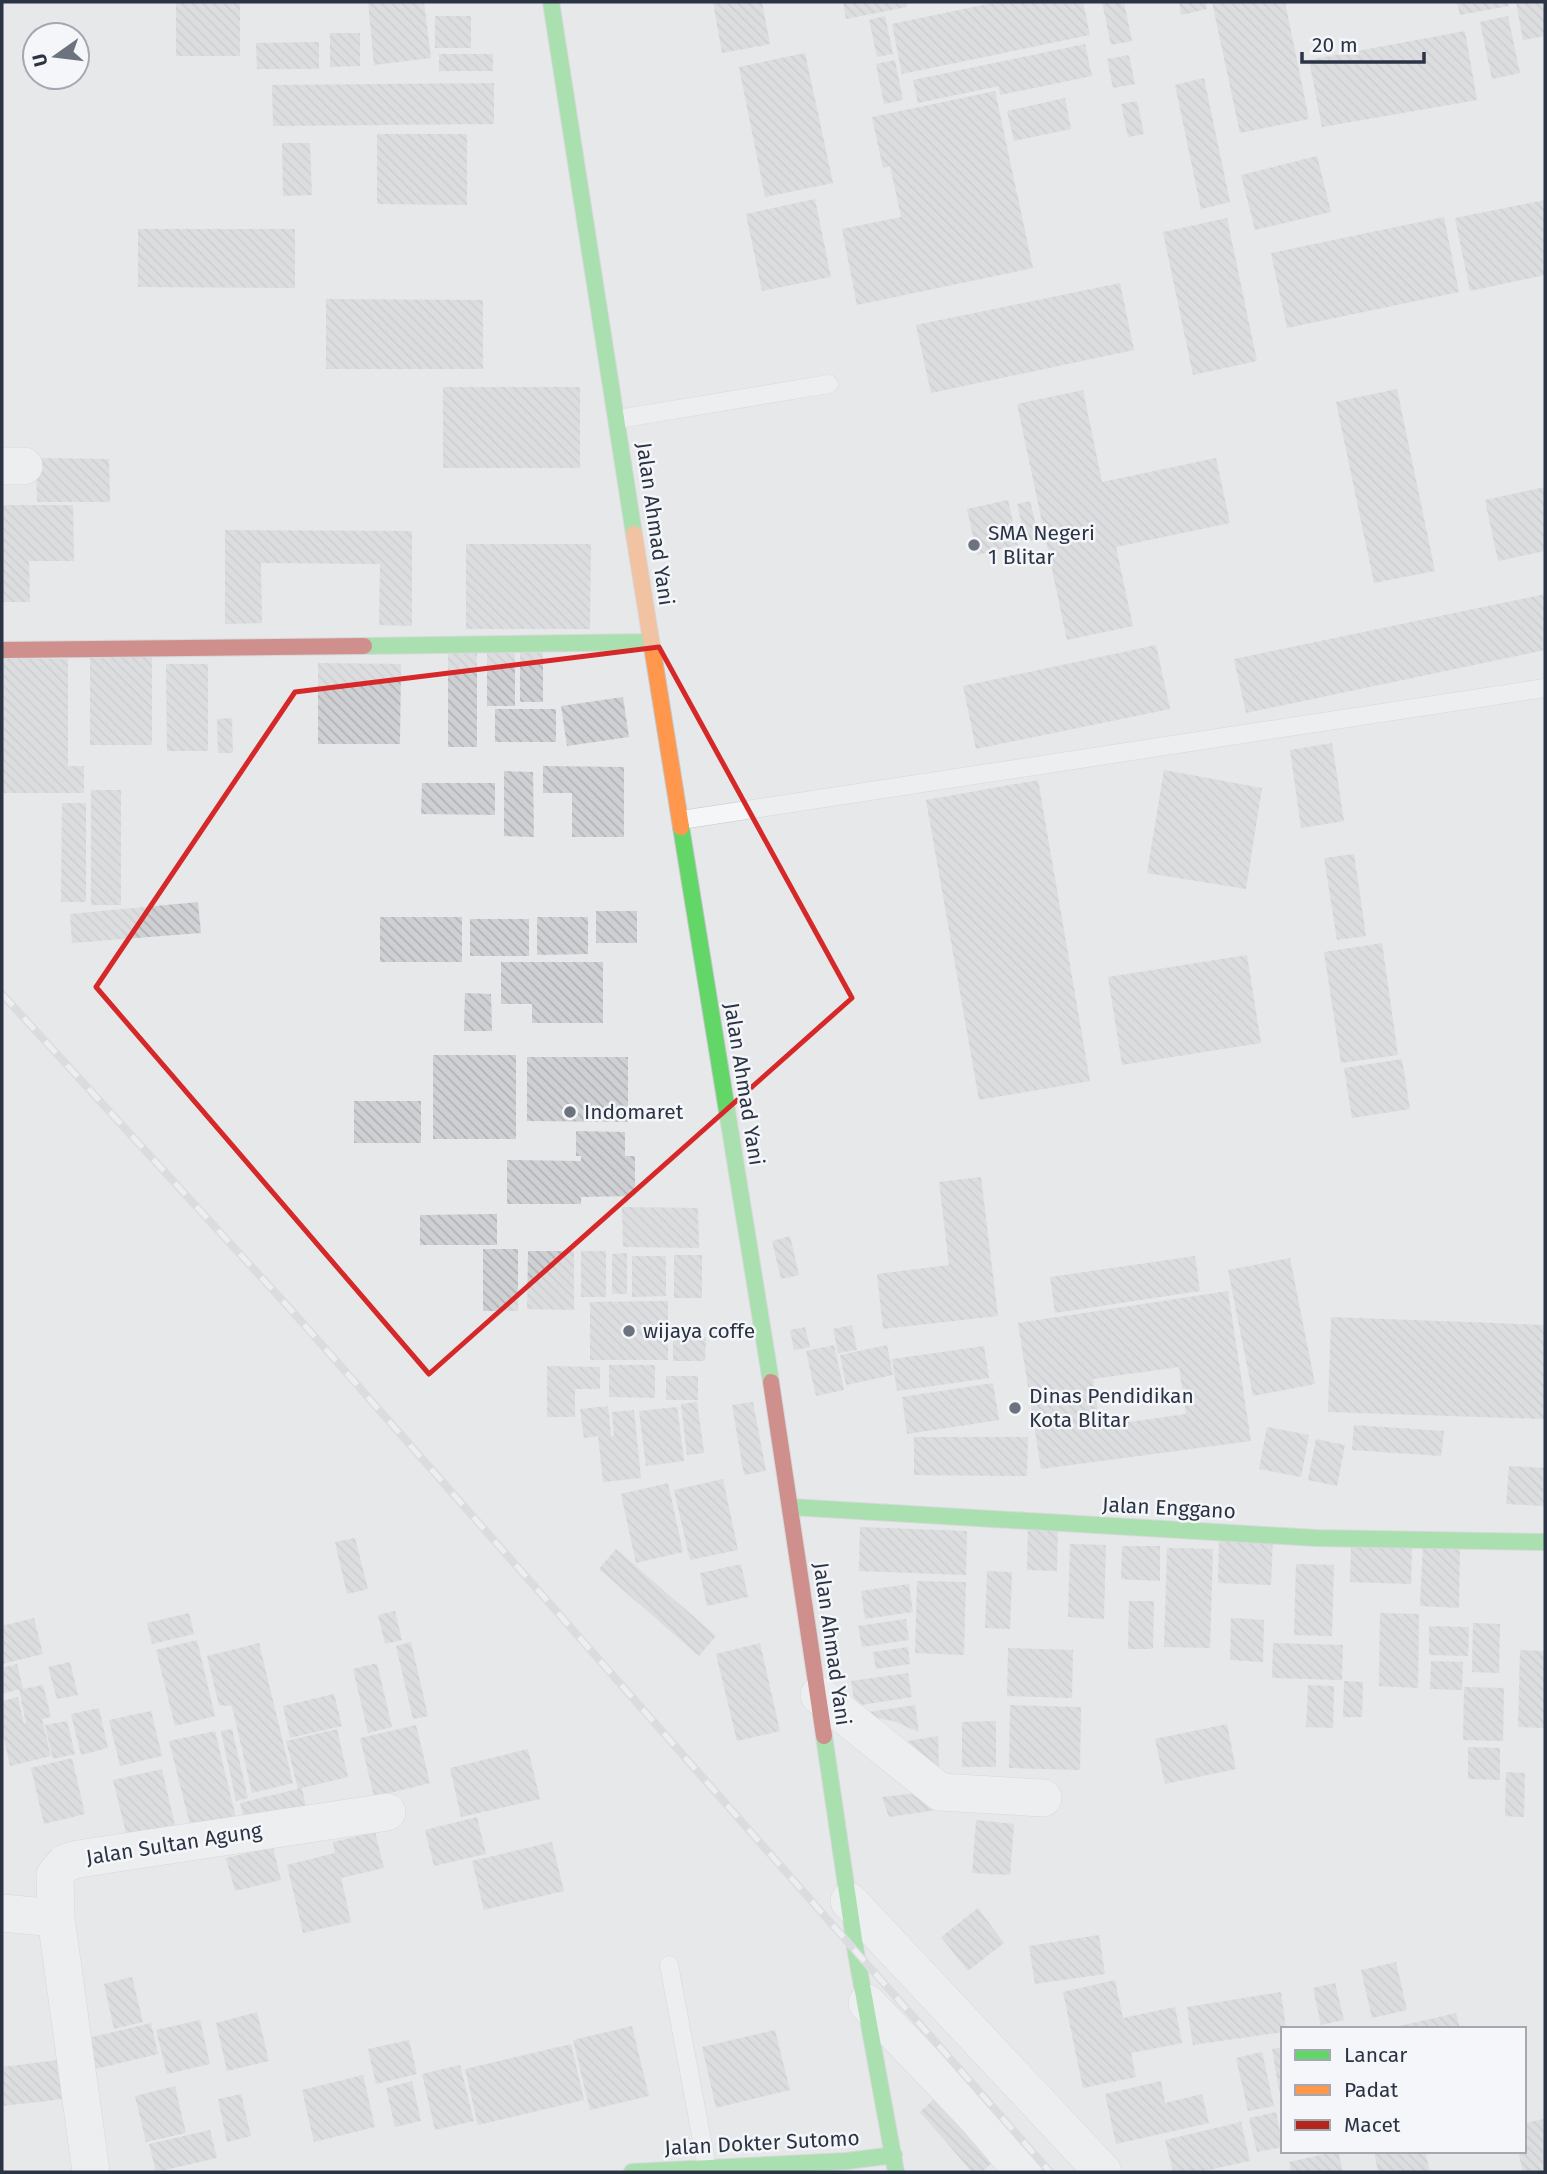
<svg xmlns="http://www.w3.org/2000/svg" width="1547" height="2174" viewBox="0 0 1547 2174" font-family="'Fira Sans',sans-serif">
<defs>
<pattern id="building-back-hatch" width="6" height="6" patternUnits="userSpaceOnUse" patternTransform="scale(1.75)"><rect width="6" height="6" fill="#ced0d3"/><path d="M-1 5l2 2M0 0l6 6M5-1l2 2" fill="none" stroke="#b1b3b6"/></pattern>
</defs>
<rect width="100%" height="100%" fill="#e6e8ea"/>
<path fill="url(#building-back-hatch)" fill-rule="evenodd" d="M176,2H240V56H176Z
M368,2H424L431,58L374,65Z
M713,2H762L770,44L722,53Z
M843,2H906L907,7L846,19Z
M997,2H1083L1090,35L902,74L892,24Z
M1102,2H1124L1132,41L1111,45Z
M1179,2H1206L1207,9L1181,15Z
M1212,2H1285L1309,119L1240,133Z
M1457,2H1508L1509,6L1460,15Z
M1516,2H1545V36L1523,40Z
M435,16H471V48H435Z
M885,16L893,54L877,57L869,20Z
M1508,16L1520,73L1492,79L1480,22Z
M1465,31L1477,100L1322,127L1309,60Z
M330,33H360V66L330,67Z
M319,42V69H257L256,43Z
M1085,44L1092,76L1000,95L999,86L918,103L913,80Z
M805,53L833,183L765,197L739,67Z
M439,54H493V71H439Z
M1129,55L1135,84L1113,88L1107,59Z
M895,60L903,100L884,104L876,64Z
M1204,78L1230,202L1201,209L1175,85Z
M494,83V124L273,126L272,85Z
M995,91L1033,268L857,305L842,229L901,217L890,166L883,168L872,117Z
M1065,98L1071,129L1014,141L1007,111Z
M1137,101L1144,134L1128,137L1121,104Z
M377,134H467V205L377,204Z
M282,143H310L312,195L283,196Z
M1317,156L1331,212L1255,230L1241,175Z
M815,199L831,277L762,291L746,214Z
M1545,200V275L1470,291L1455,218Z
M1444,217L1459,292L1287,328L1271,253Z
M1227,218L1257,361L1193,375L1163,232Z
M138,229H295V288L138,287Z
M1120,283L1134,350L931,393L916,325Z
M326,299L483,300V369H326Z
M443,387H580V468H443Z
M1397,389L1435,571L1374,583L1336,402Z
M1083,390L1102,482L1216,458L1230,523L1116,547L1133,626L1067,640L1017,404Z
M36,458L109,459L110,502H37Z
M1545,487V551L1498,561L1485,500Z
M1008,500L1018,545L977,555L967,509Z
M1030,501L1039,539L1026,542L1017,504Z
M2,505H73L74,561H29L30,602H2Z
M225,530L412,531V626L379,625L380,564L261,563L262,623L225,624Z
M466,544H591L590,629H466Z
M1545,594V650L1246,713L1234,659Z
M1156,645L1170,709L976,749L963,686Z
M520,649L543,650V702H520Z
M487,651H515V706H487Z
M448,653H477V747H448Z
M152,656V745H90V657Z
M2,659H68V766H84V793H2Z
M318,663L401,664L400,744H318Z
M166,664H208V751H167Z
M623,697L629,737L567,746L561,706Z
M495,709H556V742H495Z
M232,718L233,753H218L217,719Z
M1332,743L1344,821L1301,828L1290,750Z
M543,766L624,767V837H572V793H543Z
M1164,770L1262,788L1246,889L1147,873Z
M504,771L533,772L534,837L504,836Z
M1038,780L1090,1081L979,1100L926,800Z
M422,783H495V815L421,814Z
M91,790H121V905H91Z
M62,803H86V902H61Z
M1354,854L1366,936L1337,940L1324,858Z
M198,902L201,933L72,943L70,914Z
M596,911H637V943H596Z
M380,917H462V962H380Z
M537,917H588V954L537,955Z
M470,919H529V956H470Z
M1382,943L1398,1055L1341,1063L1324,952Z
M1247,955L1261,1043L1122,1065L1108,977Z
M501,962H603V1023H532V1004H501Z
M465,993L491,994L492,1031H464Z
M433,1055H516V1139H433Z
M527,1057H628V1122L527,1121Z
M1402,1059L1410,1109L1352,1118L1344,1068Z
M354,1101H421V1143H354Z
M576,1131L625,1132V1156H635V1196L581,1197V1204H507V1160L581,1161V1156H576Z
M981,1177L998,1316L883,1329L877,1274L949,1265L939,1182Z
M622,1207L698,1208L699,1248L623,1247Z
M497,1214V1245H420V1215Z
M790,1236L799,1275L781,1279L772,1241Z
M483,1249H518V1311H483Z
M528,1251H574V1310L527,1309Z
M581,1251H606V1297H581Z
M627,1253V1294H612V1254Z
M674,1255H702V1298H674Z
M632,1256H666V1296L632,1297Z
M1195,1256L1200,1291L1055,1313L1050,1277Z
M1290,1258L1315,1384L1253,1396L1228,1270Z
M1228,1291L1251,1441L1041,1469L1018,1323ZM1179,1367L1186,1414L1100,1426L1093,1379Z
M668,1301V1360H590V1302Z
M1331,1317L1545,1325V1419L1328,1412Z
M852,1325L857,1350L838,1353L833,1329Z
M805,1327L810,1347L794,1350L790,1330Z
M673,1337H706L705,1361H673Z
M834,1345L844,1390L816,1396L806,1351Z
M887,1345L893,1375L846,1385L840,1355Z
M984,1346L989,1378L897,1391L892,1359Z
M609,1365H655V1398L609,1397Z
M547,1366L600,1367V1389H575V1417H547Z
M666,1376H698V1400H666Z
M993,1383L999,1420L907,1434L902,1397Z
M697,1402L704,1453L687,1455L681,1404Z
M753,1402L766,1471L744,1475L732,1405Z
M608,1406L611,1436H614L612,1412L634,1410L641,1478L603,1482L598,1436L584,1438L580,1409Z
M677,1407L684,1461L646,1466L639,1411Z
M1354,1425L1444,1431L1441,1456L1352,1450Z
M1267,1427L1309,1435L1301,1477L1259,1469Z
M914,1437H1028L1027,1476L914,1475Z
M1316,1439L1345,1445L1337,1486L1308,1480Z
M1509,1466L1545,1468V1506L1506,1504Z
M723,1479L738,1550L690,1560L674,1490Z
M668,1483L683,1552L636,1563L621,1494Z
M1028,1523L1058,1524L1057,1571L1027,1570Z
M860,1527L967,1531L966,1575L859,1571Z
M1219,1537L1273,1538L1271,1585L1218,1583Z
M355,1538L368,1589L347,1594L335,1542Z
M1423,1543L1460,1544L1459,1608L1420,1606Z
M1070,1544L1106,1545L1104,1619L1068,1617Z
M1351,1545L1412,1547L1411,1584L1350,1582Z
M1122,1546H1160V1581L1121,1579Z
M1167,1548L1213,1549L1210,1648L1164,1647Z
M616,1549L716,1636L699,1656L599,1569Z
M741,1564L748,1597L707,1606L700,1573Z
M1296,1564L1334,1565L1332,1636L1294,1635Z
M987,1571L1012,1572L1010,1629L985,1628Z
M917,1581L966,1582L964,1655L915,1653Z
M909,1584L913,1612L865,1619L861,1591Z
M1129,1601H1154L1153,1649H1128Z
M395,1611L402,1640L385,1644L378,1615Z
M189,1613L194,1634L152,1644L147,1623Z
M1380,1613L1419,1614L1418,1688L1379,1686Z
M34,1618L43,1654L2,1664V1626Z
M1231,1618L1264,1620L1263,1662L1230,1660Z
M906,1619L909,1640L862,1647L858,1626Z
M1473,1623L1500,1624L1499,1673L1472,1672Z
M1429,1626L1469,1627L1468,1656L1429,1655Z
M197,1640L215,1716L175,1726L156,1650Z
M411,1642L428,1716L413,1719L396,1646Z
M259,1643L293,1783L252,1793L232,1706L219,1705L207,1656Z
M760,1643L780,1731L737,1741L716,1654Z
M1273,1643L1343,1645L1342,1680L1272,1678Z
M908,1647L910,1664L876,1669L873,1652Z
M1008,1648L1073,1650L1072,1698L1007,1696Z
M1520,1650L1545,1651V1728L1518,1727Z
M1431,1661L1463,1662L1462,1690L1430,1689Z
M70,1662L78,1695L57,1699L48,1667Z
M377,1663L392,1727L368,1733L353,1669Z
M17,1664L23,1689L43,1685L51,1717L42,1719L51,1756L10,1766L2,1729V1701L18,1697L24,1724L26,1723L19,1689L2,1694V1668Z
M908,1673L912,1697L855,1706L851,1681Z
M1344,1681L1363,1682L1362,1717H1343Z
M1308,1685L1334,1686L1333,1728L1306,1727Z
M1464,1687L1504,1688L1503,1741L1463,1740Z
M334,1694L342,1726L290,1738L283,1706Z
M915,1705L919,1732L893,1721L856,1714Z
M1010,1705L1081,1707L1080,1770L1009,1768Z
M99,1708L108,1748L81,1755L71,1714Z
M151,1711L162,1756L120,1766L109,1720Z
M67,1721L75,1754L53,1759L45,1725Z
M996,1721V1767H962V1722Z
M1227,1724L1236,1769L1165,1784L1155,1739Z
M416,1725L430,1783L374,1797L360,1738Z
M232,1729L248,1798L236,1801L221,1731Z
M337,1729L348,1777L302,1788L308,1816L247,1830L240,1803L298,1789L286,1741Z
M215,1731L237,1822L192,1833L169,1741Z
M938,1736L939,1767L912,1772L896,1743Z
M1468,1747L1500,1748V1780L1468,1779Z
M528,1749L540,1799L461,1817L450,1768Z
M72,1758L85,1814L44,1824L31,1768Z
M162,1769L175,1826L127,1837L113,1780Z
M1506,1772L1525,1773L1524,1817L1505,1816Z
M925,1792L943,1809L889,1817L882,1797Z
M477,1817L486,1854L434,1866L425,1830Z
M976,1820L1014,1824L1010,1875L972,1873Z
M375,1832L384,1868L341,1878L351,1922L303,1933L287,1865L335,1853L333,1842Z
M552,1842L564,1891L484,1910L472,1861Z
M273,1847L281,1880L235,1891L226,1858Z
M978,1908L1004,1943L968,1971L941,1937Z
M1099,1935L1105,1974L1035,1984L1029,1946Z
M1396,1962L1407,2010L1372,2018L1361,1970Z
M132,1977L143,2022L114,2029L104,1984Z
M1115,1980L1123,2018L1175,2007L1182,2043L1131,2053L1136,2077L1083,2088L1063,1992Z
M1335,1983L1344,2020L1321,2025L1313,1988Z
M1281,1992L1286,2029L1283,2032L1193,2045L1187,2007Z
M257,2012L269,2061L227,2071L216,2023Z
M1456,2013L1460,2029H1392L1391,2028Z
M200,2020L210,2064L167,2074L156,2030Z
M151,2023L158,2054L95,2069L88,2038Z
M632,2026L649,2096L590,2110L573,2040Z
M775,2030L790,2090L716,2108L702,2047Z
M409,2040L417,2074L376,2084L368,2049Z
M571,2044L584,2100L478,2125L465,2069Z
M1283,2047V2101H1281L1272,2049Z
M1262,2052L1274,2106L1248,2111L1236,2058Z
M59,2060L64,2099L2,2106V2067Z
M460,2065L474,2121L435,2130L422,2074Z
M363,2075L375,2127L314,2142L302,2090Z
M412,2081L421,2121L395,2127L386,2088Z
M1161,2081L1165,2103L1202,2094L1209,2123L1116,2144L1105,2094Z
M175,2086L186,2133L146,2142L135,2096Z
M945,2089L1001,2155L982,2172H972L920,2112Z
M241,2094L251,2136L227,2142L218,2099Z
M1276,2112L1283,2147L1257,2152L1249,2118Z
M1543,2119L1545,2172H1523L1518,2151H1524V2123Z
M1241,2122L1250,2161L1199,2172H1173L1165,2140Z
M210,2130L217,2158L156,2172L149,2144Z
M1338,2151L1343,2172H1291L1289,2162Z
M1374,2151H1425L1430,2172H1378Z"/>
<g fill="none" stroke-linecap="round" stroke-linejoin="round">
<defs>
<path id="lane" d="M618,419L829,384
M681,820L1545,688
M669,1965L707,2167"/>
<path id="street" d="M2,466H24
M819,1695L940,1792L1043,1798
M849,1901L1103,2172
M2,1913L56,1918
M867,2003L976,2117L1023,2172
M91,2172L56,1918L55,1875L65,1863L78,1859L387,1812"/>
<path id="fast" d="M551,2L634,534
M364,646L651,642
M681,827L771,1382
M791,1507L1316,1538L1545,1542
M824,1736L856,1953L896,2172
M632,2172L847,2161L894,2155"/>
<path id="slow" d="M634,534L681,827"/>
<path id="jam" d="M2,650L364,646
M771,1382L824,1736"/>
</defs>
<use href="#lane" stroke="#c4c6c8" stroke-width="19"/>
<use href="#street" stroke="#c4c6c8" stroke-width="38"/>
<use href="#fast" stroke="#c4c6c8" stroke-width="18"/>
<use href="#slow" stroke="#c4c6c8" stroke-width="18"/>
<use href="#jam" stroke="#c4c6c8" stroke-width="18"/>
<use href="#lane" stroke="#f5f6f7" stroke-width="18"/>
<use href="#street" stroke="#f5f6f7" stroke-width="37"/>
<use href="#fast" stroke="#63d668" stroke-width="16"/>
<use href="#slow" stroke="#ff974d" stroke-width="16"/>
<use href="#jam" stroke="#b3261e" stroke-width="16"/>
<defs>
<path id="rail" d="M2,994L293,1312L1050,2172"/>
</defs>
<use href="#rail" stroke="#cecfd2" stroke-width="8"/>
<use href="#rail" stroke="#f4f6f9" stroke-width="5" stroke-dasharray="16" stroke-linecap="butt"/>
</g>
<path d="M0 0H1547V2174H0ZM659,647L852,998L429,1374L96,987L295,692Z" fill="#e6e8ea" fill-opacity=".55" fill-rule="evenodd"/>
<path fill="none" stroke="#d62828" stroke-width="5" stroke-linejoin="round" d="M659,647L852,998L429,1374L96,987L295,692Z"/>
<g fill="#6c737f" stroke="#f4f6f9" stroke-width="2.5">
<circle cx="974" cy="545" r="7"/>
<circle cx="570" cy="1112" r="7"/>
<circle cx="629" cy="1331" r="7"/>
<circle cx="1015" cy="1408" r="7"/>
</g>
<g text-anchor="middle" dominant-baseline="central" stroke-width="5" stroke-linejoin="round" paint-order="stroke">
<g font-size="21" fill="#2b3445" stroke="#f4f6f9">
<text transform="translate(655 524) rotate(82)">Jalan Ahmad Yani</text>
<text transform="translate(744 1084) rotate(81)">Jalan Ahmad Yani</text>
<text transform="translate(1169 1508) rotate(3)">Jalan Enggano</text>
<text transform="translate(832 1644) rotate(82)">Jalan Ahmad Yani</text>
<text transform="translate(174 1844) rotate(-9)">Jalan Sultan Agung</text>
<text transform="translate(762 2143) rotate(-3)">Jalan Dokter Sutomo</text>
</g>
<g font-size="21" fill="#2b3445" stroke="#f4f6f9" text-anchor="start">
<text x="988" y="533">SMA Negeri<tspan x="988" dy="24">1 Blitar</tspan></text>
<text x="584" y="1112">Indomaret</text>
<text x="643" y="1331">wijaya coffe</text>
<text x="1029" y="1396">Dinas Pendidikan<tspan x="1029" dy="24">Kota Blitar</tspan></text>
</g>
</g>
<rect width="1547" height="2174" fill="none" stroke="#2b3445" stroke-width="7"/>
<rect x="1281" y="2027" width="245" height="126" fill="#f4f6f9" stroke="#a4a8b1" stroke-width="2"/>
<rect x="1295" y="2050" width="35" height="10" fill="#63d668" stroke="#a4a8b1" stroke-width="2"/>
<text x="1344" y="2062" font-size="21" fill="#2b3445">Lancar</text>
<rect x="1295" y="2085" width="35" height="10" fill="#ff974d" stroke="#a4a8b1" stroke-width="2"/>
<text x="1344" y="2097" font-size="21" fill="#2b3445">Padat</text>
<rect x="1295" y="2120" width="35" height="10" fill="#b3261e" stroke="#a4a8b1" stroke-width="2"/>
<text x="1344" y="2132" font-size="21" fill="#2b3445">Macet</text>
<g transform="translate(56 56) rotate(256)"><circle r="33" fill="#f4f6f9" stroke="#a4a8b1" stroke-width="2"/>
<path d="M0-5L12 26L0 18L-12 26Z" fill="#6c737f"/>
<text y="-10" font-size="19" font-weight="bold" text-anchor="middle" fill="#2b3445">U</text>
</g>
<path d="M1302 52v10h122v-10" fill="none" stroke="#2b3445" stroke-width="3.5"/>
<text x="1312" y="52" font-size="21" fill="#2b3445" stroke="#f4f6f9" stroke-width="5" paint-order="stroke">20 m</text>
</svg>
